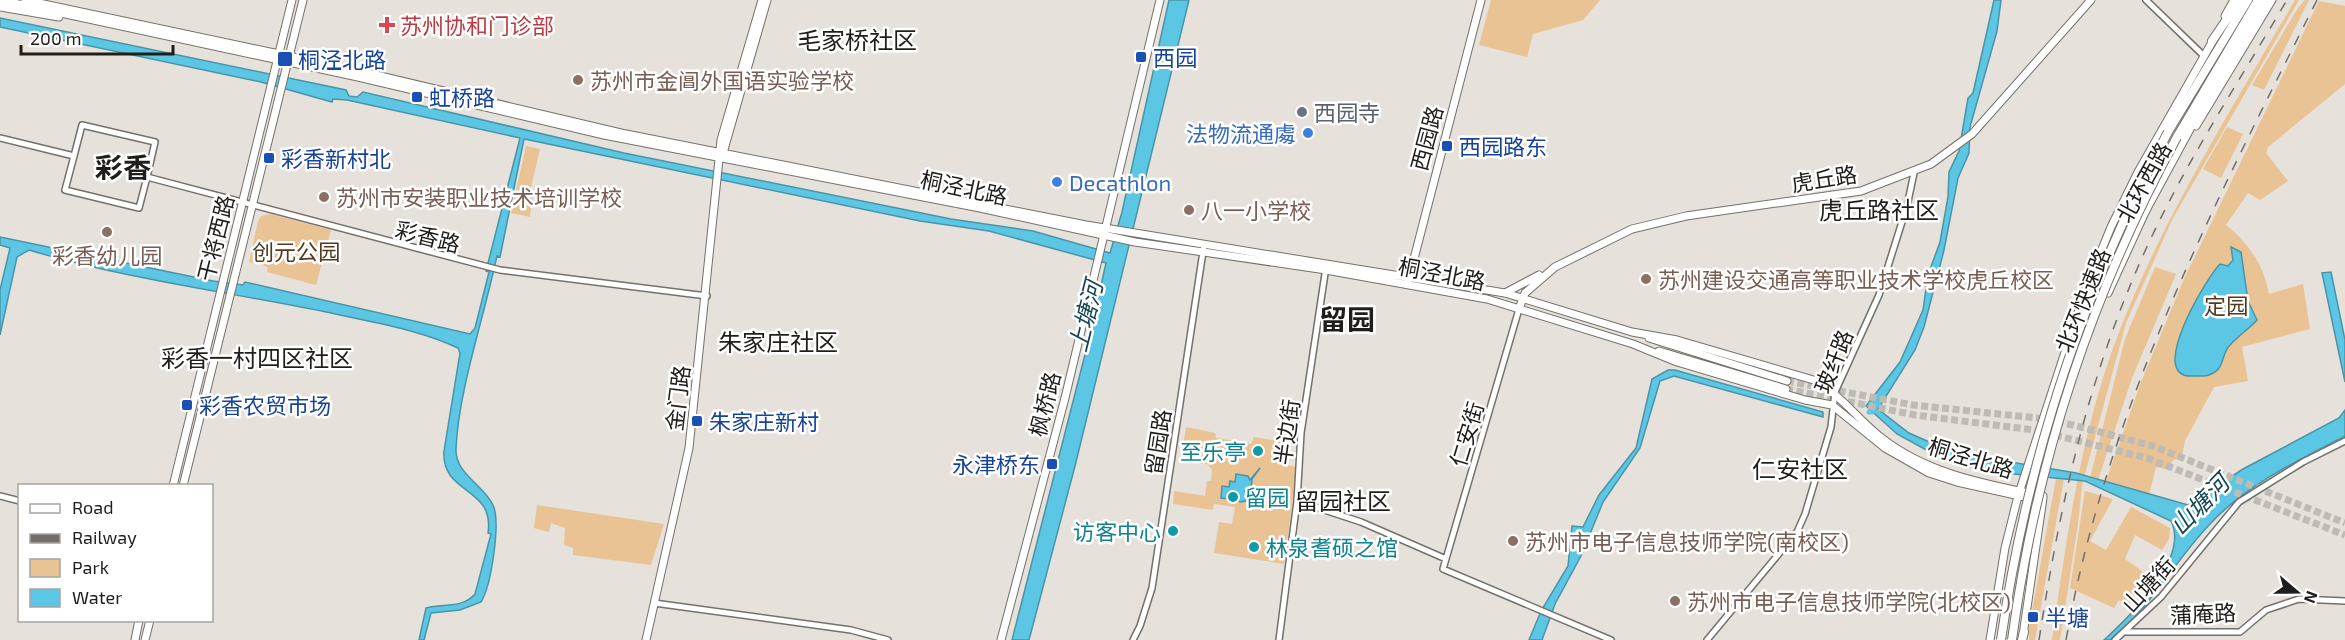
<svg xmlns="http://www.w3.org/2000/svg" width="2345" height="640" viewBox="0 0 2345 640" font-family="'Exo 2','Noto Sans SC',sans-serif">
<rect width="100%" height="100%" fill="#e6e1da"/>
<path fill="#e9c394" d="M1491,0H1600L1583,20L1533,34L1527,57L1479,45Z
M2295,0H2299L2173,218L2126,323L2082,485L2078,524L2060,640H2052C2066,542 2079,445 2112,351C2157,226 2229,114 2295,0Z
M2305,0H2309L2264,90L2252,85L2298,8Z
M2319,1L2345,6V84L2268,147L2266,153L2288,181L2260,200L2248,193L2226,225C2249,243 2264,266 2269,294L2303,284L2310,329L2242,347L2248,381L2214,387L2185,441L2182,456L2172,461L2170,470L2156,467L2149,495L2106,481L2141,382L2184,279Z
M2227,127L2243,134L2221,178L2203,169Z
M526,146L540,149L530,192H533L530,217L511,213Z
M270,214L331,230L316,285L267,272L268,267L249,262L258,221L261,216Z
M2155,267L2176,274L2132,378L2098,480L2090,478L2125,339Z
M1186,427L1215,433L1216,438L1251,444L1254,437L1285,442L1281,464L1297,467L1284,564L1214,553L1219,522L1232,524L1235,507L1214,504L1213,510L1173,504L1174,491L1205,496L1207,481H1211L1212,469L1207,464L1181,459Z
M2056,478H2064L2035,640H2029V628Z
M2085,491L2113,499L2090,541L2106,550L2131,507L2170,528L2169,539L2162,550L2135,535L2125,559L2146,574L2129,606L2119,600L2114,608L2070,588Z
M537,505L664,524L651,565L573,555V548L564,545L565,528L551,523L549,532L534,528Z"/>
<path fill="#5cc7e4" stroke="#4a94a8" stroke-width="1.5" d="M1169,0H1189L1075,466L1029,640H1012L1089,339L1106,263L989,231L920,221L524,139L500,257L497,256L493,273C481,326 458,395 456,449C455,474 484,485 493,505C501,523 491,586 481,602L460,610L431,613L424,640H419L426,608C443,603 462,609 475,594L491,534L488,533C495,486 441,495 444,451L460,353L458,348C418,329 374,323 331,313C230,292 129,280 29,250L17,257L0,335V290L10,248L0,245V237L213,281L243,285L245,282L470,334L475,328L489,272L486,271L520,138L347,100L333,99L332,102L261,82L0,27V18L346,90L349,96L357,97L363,92L624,153L951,219L1033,231L1110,253L1122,212Z
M1994,0H2001L1997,31L1970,127L1969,153L1958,178L1944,250L1924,327L1915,350L1878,409L1909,433L1952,452L2076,473L2188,505L2243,469L2339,418L2345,410V436C2299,460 2246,485 2211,523C2174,561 2151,608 2110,640H2104C2130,616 2190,559 2171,521L2085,481L2014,474L1966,466L1941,458L1897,434L1866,406L1900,362L1923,310L1928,275L1940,242L1948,197L1949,172L1959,151L1968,98L1973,93Z
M2231,247L2241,252L2248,301L2257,320C2249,329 2238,336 2230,345C2221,354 2225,369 2211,374C2206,377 2198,376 2193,376C2145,379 2207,277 2220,264L2228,266L2233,260Z
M2331,272L2345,340V382L2322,273Z
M1668,370H1675L1823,412V417L1674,376L1660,381L1640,448L1603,502L1581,556L1555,604L1542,640H1529L1541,611L1568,566L1572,526L1583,527L1599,495L1636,448L1652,379Z
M1260,468L1252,479L1251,491H1245L1248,495L1246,501L1240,502L1236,499V492L1230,499L1221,498L1222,486L1229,487L1230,481L1235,482L1236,474L1248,476L1250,480Z"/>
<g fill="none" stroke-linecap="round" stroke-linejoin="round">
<path stroke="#5cc7e4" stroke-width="5" d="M1869,412H1872"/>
<path stroke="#bebab4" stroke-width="7" stroke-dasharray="7 3.5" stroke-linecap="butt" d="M1787,381L1913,405L2037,418L2073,425L2153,446L2345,523
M1786,389L1915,415L2034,430L2147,458L2345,535"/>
<defs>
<path id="minor" d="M2146,0L2204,56
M0,138L74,156L65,190L139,208L147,177L500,270L707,296
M74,156L82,125L155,142L147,177
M1519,309L1443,569L1611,640
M0,496L20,501
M1297,501L1361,522L1446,559
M654,603L851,630L888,640
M2126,632H2240L2266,610L2299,599L2345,601
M1133,640L1140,626L1152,588L1204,245
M1279,640L1297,501L1301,433L1326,267
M1707,640L1797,532L1805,514L1831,427L1835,392L1879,295L1907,206L1914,173
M2115,640L2161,597L2239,502L2303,462L2345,441"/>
<path id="major" d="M0,0L358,77L604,135L980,208L1135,242L1326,270L1487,299L1633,344L1677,362L1805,400L1832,405L1885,448L1929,473L1957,482L2042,501
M25,0L359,71L621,133L1086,225L1505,293L1632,332L1677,340L1817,381C1843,397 1859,421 1883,439C1930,475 1987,484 2043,496
M0,7L59,17
M2225,16L2234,0
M2196,126L2272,0
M723,153L767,0
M1408,282L1481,0
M1505,293L1539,275
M2108,293L2147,208
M1519,309L1525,293L1555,267L1632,229L1686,216L1861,191L1931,164L1972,134L2091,0
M1649,338L1787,381
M1659,351L1786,389
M173,486L292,0
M183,486L303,0
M2023,635L2043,498
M135,640L139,620
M145,640L150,620
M646,640L689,448L721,140L762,0
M1001,640L1065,398L1160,0
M1990,640L2005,548L2018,496L2084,294L2111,227L2138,172L2215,37"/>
<path id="highway" d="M2212,41L2240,0
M2168,132L2248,0
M2177,137L2258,0
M2145,211L2190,128L2266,0
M2022,640L2024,632"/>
</defs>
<use href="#minor" stroke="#75706a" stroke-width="8"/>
<use href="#major" stroke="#75706a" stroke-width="9"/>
<use href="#highway" stroke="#75706a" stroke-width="10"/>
<use href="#minor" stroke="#fff" stroke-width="5"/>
<use href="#major" stroke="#fff" stroke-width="7"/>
<use href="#highway" stroke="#fff" stroke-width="8"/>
<path stroke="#726f6a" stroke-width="1.5" stroke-dasharray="10 10" stroke-linecap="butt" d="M2039,640C2061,498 2090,367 2152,236C2191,154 2241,78 2287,0
M2066,640C2107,409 2213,207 2317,0"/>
<defs>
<path id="highway-bridge" d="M2001,640C2027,460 2082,292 2168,132
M2012,640C2036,462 2091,294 2177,137"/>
</defs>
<use href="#highway-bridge" stroke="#75706a" stroke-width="10" stroke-linecap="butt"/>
<use href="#highway-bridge" stroke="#fff" stroke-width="8"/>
</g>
<path fill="#e0444e" stroke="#fff" stroke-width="2" d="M384 16h6v6h6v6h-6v6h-6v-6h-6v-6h6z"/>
<g fill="#1a4fb4" stroke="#fff" stroke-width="2">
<rect x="1135" y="51" width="12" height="12" rx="3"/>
<rect x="277" y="51" width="16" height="16" rx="3"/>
<rect x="411" y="91" width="12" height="12" rx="3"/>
<rect x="1441" y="140" width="12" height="12" rx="3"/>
<rect x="263" y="152" width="12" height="12" rx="3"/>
<rect x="181" y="399" width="12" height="12" rx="3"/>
<rect x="691" y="415" width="12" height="12" rx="3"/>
<rect x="1046" y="458" width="12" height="12" rx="3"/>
<rect x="2027" y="611" width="12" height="12" rx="3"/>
</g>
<g fill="#8d6e63" stroke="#fff" stroke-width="2">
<circle cx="578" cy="80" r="6"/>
<circle cx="324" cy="197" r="6"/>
<circle cx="1189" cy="210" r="6"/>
<circle cx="107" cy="232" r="6"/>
<circle cx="1646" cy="279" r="6"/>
<circle cx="1513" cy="541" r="6"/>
<circle cx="1675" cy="601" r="6"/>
</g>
<circle fill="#6b7280" stroke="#fff" stroke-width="2" cx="1302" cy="112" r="6"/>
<g fill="#3f7fe0" stroke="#fff" stroke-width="2">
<circle cx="1308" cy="133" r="6"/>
<circle cx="1057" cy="182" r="6"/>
</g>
<g fill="#0f9aa8" stroke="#fff" stroke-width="2">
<circle cx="1258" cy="451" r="6"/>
<circle cx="1233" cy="497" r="6"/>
<circle cx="1173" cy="531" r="6"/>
<circle cx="1254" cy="547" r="6"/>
</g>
<g text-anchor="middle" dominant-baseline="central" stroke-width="5" stroke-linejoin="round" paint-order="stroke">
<g font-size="22" fill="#be3a42" stroke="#fff" text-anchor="start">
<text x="400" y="25">苏州协和门诊部</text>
</g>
<g font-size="22" fill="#164399" stroke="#fff" text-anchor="start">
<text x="1153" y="57">西园</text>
<text x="298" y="59">桐泾北路</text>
<text x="429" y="97">虹桥路</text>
<text x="1459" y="146">西园路东</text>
<text x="281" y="158">彩香新村北</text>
<text x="199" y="405">彩香农贸市场</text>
<text x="709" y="421">朱家庄新村</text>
<text x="1040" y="464" text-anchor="end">永津桥东</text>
<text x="2045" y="617">半塘</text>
</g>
<g font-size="22" fill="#785e54" stroke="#fff" text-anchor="start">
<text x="590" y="80">苏州市金阊外国语实验学校</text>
<text x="336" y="197">苏州市安装职业技术培训学校</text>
<text x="1201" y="210">八一小学校</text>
<text x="107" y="255" text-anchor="middle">彩香幼儿园</text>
<text x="1658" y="279">苏州建设交通高等职业技术学校虎丘校区</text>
<text x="1525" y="541">苏州市电子信息技师学院(南校区)</text>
<text x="1687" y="601">苏州市电子信息技师学院(北校区)</text>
</g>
<g font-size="22" fill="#5b616d" stroke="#fff" text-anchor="start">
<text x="1314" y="112">西园寺</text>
</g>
<g font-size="22" fill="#366cbe" stroke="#fff" text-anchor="end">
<text x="1296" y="133">法物流通䖏</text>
<text x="1069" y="182" text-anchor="start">Decathlon</text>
</g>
<g font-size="22" fill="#201e1b" stroke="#fff">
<text transform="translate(1426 138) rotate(-75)">西园路</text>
<text transform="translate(1824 178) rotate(-9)">虎丘路</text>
<text transform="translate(2143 182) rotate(-61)">北环西路</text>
<text transform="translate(964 187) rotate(12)">桐泾北路</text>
<text transform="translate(428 236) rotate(14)">彩香路</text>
<text transform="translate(215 238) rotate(-76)">干将西路</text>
<text transform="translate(1442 273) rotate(11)">桐泾北路</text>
<text transform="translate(2082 300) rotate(-68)">北环快速路</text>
<text transform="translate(1833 361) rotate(-68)">玻纤路</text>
<text transform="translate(677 398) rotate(-83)">金门路</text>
<text transform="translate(1044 404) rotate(-76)">枫桥路</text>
<text transform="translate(1286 432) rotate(-82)">半边街</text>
<text transform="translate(1466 434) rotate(-73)">仁安街</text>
<text transform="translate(1157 442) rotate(-81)">留园路</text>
<text transform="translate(1971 457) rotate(17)">桐泾北路</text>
<text transform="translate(2148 584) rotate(-47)">山塘街</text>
<text transform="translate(2203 613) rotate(-3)">蒲庵路</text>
</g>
<g font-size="22" fill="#513a1d" stroke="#fff">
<text x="296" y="251">创元公园</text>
<text x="2226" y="305">定园</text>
</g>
<g font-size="22" fill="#0d838f" stroke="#fff" text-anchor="end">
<text x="1246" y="451">至乐亭</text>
<text x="1245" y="497" text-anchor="start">留园</text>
<text x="1161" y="531">访客中心</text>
<text x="1266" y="547" text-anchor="start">林泉耆硕之馆</text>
</g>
<g font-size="24" fill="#201e1b" stroke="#fff">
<text x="857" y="39">毛家桥社区</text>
<text x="1879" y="209">虎丘路社区</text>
<text x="778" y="341">朱家庄社区</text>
<text x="257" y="357">彩香一村四区社区</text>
<text x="1800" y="468">仁安社区</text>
<text x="1343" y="500">留园社区</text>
</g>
<g font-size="24" font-style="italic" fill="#174753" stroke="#fff">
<text transform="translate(1085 316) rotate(-76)">上塘河</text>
<text transform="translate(2199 504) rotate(-46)">山塘河</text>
</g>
<g font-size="28" font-weight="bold" fill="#201e1b" stroke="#fff">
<text x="123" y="167">彩香</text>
<text x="1347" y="319">留园</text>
</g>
</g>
<rect x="18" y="484" width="195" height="138" fill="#ffffff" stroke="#a6a5a4" stroke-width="1.5"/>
<rect x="30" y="504" width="30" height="9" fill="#ffffff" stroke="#a6a5a4" stroke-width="1.5"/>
<text x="72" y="514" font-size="18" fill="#201e1b">Road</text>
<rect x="30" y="534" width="30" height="9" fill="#726f6a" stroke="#a6a5a4" stroke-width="1.5"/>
<text x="72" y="544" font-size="18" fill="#201e1b">Railway</text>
<rect x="30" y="559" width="30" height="18" fill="#e9c394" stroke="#a6a5a4" stroke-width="1.5"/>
<text x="72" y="574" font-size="18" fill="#201e1b">Park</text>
<rect x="30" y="589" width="30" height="18" fill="#5cc7e4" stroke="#a6a5a4" stroke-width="1.5"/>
<text x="72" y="604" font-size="18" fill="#201e1b">Water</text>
<g transform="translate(2297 592) rotate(110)" stroke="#ffffff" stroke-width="4.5" paint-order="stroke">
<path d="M0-4.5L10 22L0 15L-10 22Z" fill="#201e1b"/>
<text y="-9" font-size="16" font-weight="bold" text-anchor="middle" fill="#201e1b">N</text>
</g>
<path d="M21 45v9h152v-9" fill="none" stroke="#201e1b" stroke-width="3"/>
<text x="30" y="45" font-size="18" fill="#201e1b" stroke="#ffffff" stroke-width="4.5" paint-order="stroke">200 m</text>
</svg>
